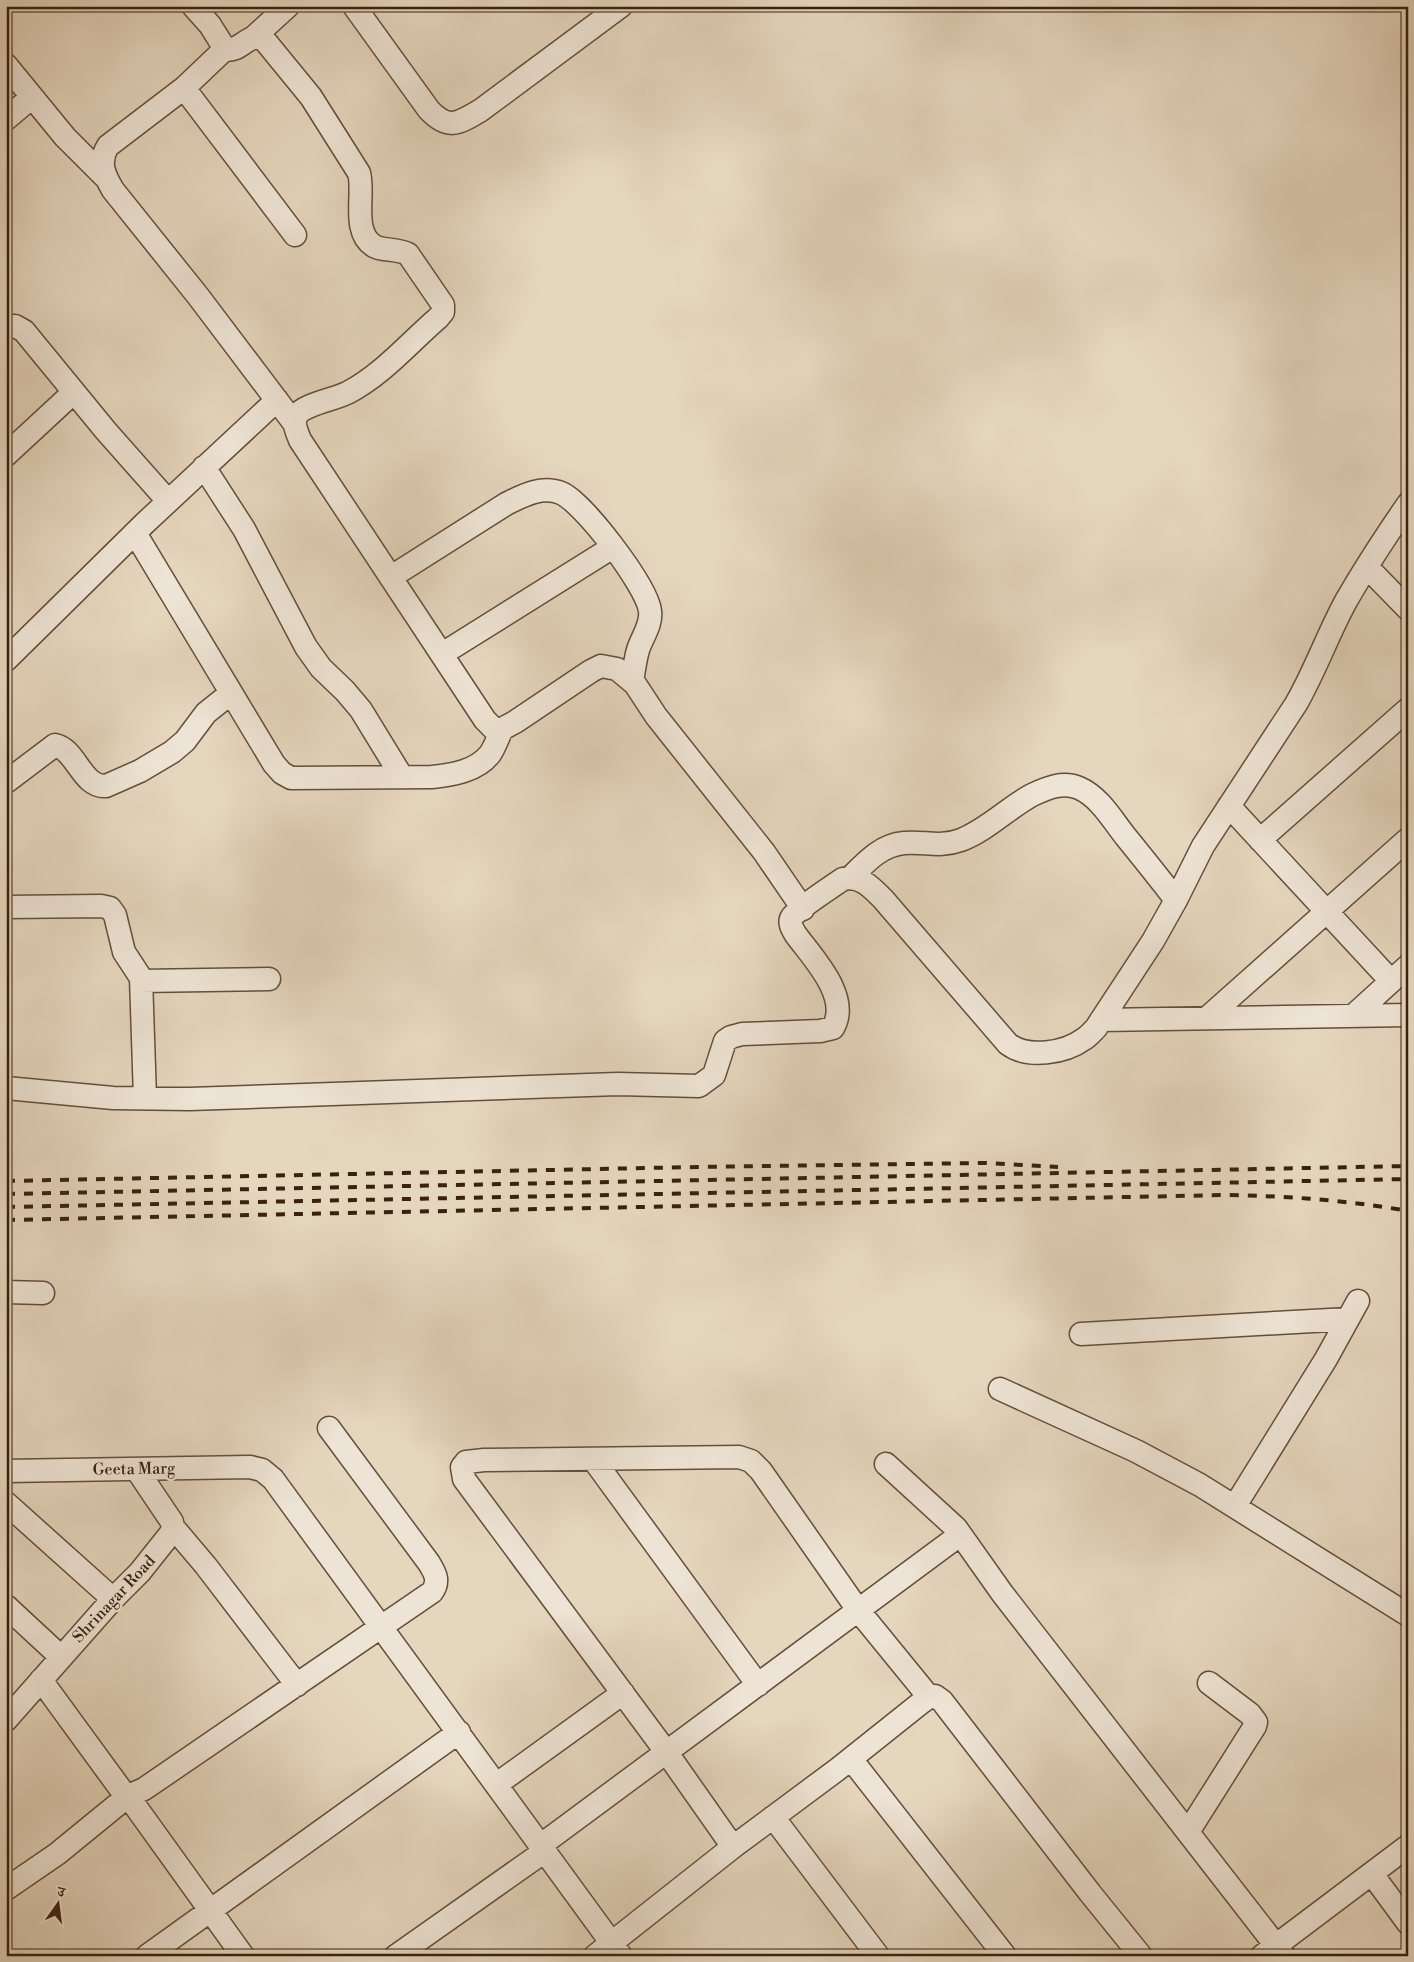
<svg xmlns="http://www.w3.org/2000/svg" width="1414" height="1962" viewBox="0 0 1414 1962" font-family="'Libre Bodoni','Noto Serif Devanagari',serif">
<rect width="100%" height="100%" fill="#e5d6be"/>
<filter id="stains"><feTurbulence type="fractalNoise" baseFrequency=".004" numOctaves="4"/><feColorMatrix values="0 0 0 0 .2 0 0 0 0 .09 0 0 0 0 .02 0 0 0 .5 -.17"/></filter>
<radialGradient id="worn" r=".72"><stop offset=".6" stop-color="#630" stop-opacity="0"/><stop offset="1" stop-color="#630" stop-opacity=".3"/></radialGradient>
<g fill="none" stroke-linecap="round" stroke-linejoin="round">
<defs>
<path id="minor" d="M193,6L210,25L225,49C238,53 246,37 259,36L266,42L311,97L359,173C365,193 351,232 374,246C382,251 396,248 408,254L443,305V312L438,318C409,343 383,374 349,392C337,399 304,404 297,415C292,423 297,432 300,440L485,720L494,729H502L515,722L591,671L601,666L617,669L635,684L656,716L764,852L803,909
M354,6L429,110C449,131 459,123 481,110L621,6
M254,37L288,6
M225,49L184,88L108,146C98,162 104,175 113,190L198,296L294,423
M6,65L65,137L104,176
M184,88L295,235
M6,119L32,97
M6,326H15L24,331L106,431L168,501
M6,455L74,392
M204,467L244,529L306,647L321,668L345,691L361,710L402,777
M135,533L274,764L282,773L291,778L432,777C452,775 477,771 490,754C495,747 498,737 502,729
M1367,567L1408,609
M391,577L506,504C522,496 542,485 561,493C583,502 647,586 650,611C652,625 642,637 638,650C635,660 634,671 632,681
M442,654L613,547
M6,660L145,523L277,400
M6,782L55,745C76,749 82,788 106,786L140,771L172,752L185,741L206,713L231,693
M1229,806L1391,981
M1260,840L1408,709
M851,877C866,862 881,845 904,843C925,841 939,848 961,840C987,830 1008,808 1032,795C1047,788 1063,781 1079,788C1100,797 1113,821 1126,837C1143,858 1160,879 1176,900
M6,907L101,906L110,908L115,915L124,952L141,978L145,1098
M141,981L269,979
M1353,1016L1408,966
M1207,1018L1408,839
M1101,1020L1408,1015
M6,1088L113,1098L190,1099L618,1084L699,1086L714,1075L725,1041L731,1037L742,1034L820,1031L833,1028C851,997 813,958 796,935C793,930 788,923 792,917C797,910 834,885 843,879C861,875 872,888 883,899L1008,1044C1028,1059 1065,1053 1084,1039C1089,1036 1092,1032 1096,1028L1153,941L1176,900L1203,846L1296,704C1315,671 1328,634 1346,601C1365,568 1386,536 1408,504
M6,1292L43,1293
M1081,1334L1348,1319
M1000,1389L1136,1451L1200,1485L1408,1615
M593,1459L758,1685
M886,1464L956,1528L1002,1593L1284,1956
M6,1471L250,1467L262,1470L273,1479L621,1956
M6,1503L113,1599
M1235,1506L1326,1359L1358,1301
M173,1527L206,1566L297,1685
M6,1606L61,1657
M41,1680L122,1791L128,1796L144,1789L432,1592C440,1581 435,1573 429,1563L329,1428
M6,1720L113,1599L140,1572L171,1533L173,1527L172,1522L137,1470
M851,1759L1005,1956
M497,1784L623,1693
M773,1817L878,1956
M1188,1832L1255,1726L1256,1722L1250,1714L1209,1683
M541,1845L957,1537H962
M733,1847L667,1753L464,1479L462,1467L466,1462L484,1460L739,1457L751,1461L761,1471L858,1610L929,1697
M1372,1874L1408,1923
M6,1889L57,1854L128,1796L243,1956
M147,1956L459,1732
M396,1956L545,1851
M595,1956L733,1847L838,1769L922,1702L929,1697L935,1696L942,1701L1090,1893L1141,1956
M1262,1956L1408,1846"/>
</defs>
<use href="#minor" stroke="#644e3a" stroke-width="25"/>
<use href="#minor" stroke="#eee4d5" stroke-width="22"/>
<path stroke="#39210e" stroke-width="4" stroke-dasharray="9 9" stroke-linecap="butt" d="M6,1181L697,1167L986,1163L1058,1167
M6,1194L1408,1166
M6,1207L1408,1179
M6,1220L1225,1195C1287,1196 1346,1200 1408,1211"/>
</g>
<g text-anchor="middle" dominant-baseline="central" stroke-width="5" stroke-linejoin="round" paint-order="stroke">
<g font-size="16" fill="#39210e" stroke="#eee4d5">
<text transform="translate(134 1469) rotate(-1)">Geeta Marg</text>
<text transform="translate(114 1599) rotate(-47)">Shrinagar Road</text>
</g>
</g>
<rect width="1414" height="1962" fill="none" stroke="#e5d6be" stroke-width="25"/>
<rect x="8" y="8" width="1399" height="1947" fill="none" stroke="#39210e" stroke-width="2.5"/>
<rect x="12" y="12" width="1389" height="1937" fill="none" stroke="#39210e"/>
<g transform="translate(58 1904) rotate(14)" stroke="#eee4d5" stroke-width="4" paint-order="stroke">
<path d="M0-4L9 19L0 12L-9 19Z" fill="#39210e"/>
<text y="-8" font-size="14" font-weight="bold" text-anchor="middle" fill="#39210e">उ</text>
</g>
<rect width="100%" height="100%" filter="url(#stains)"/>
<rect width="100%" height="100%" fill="url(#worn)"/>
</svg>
